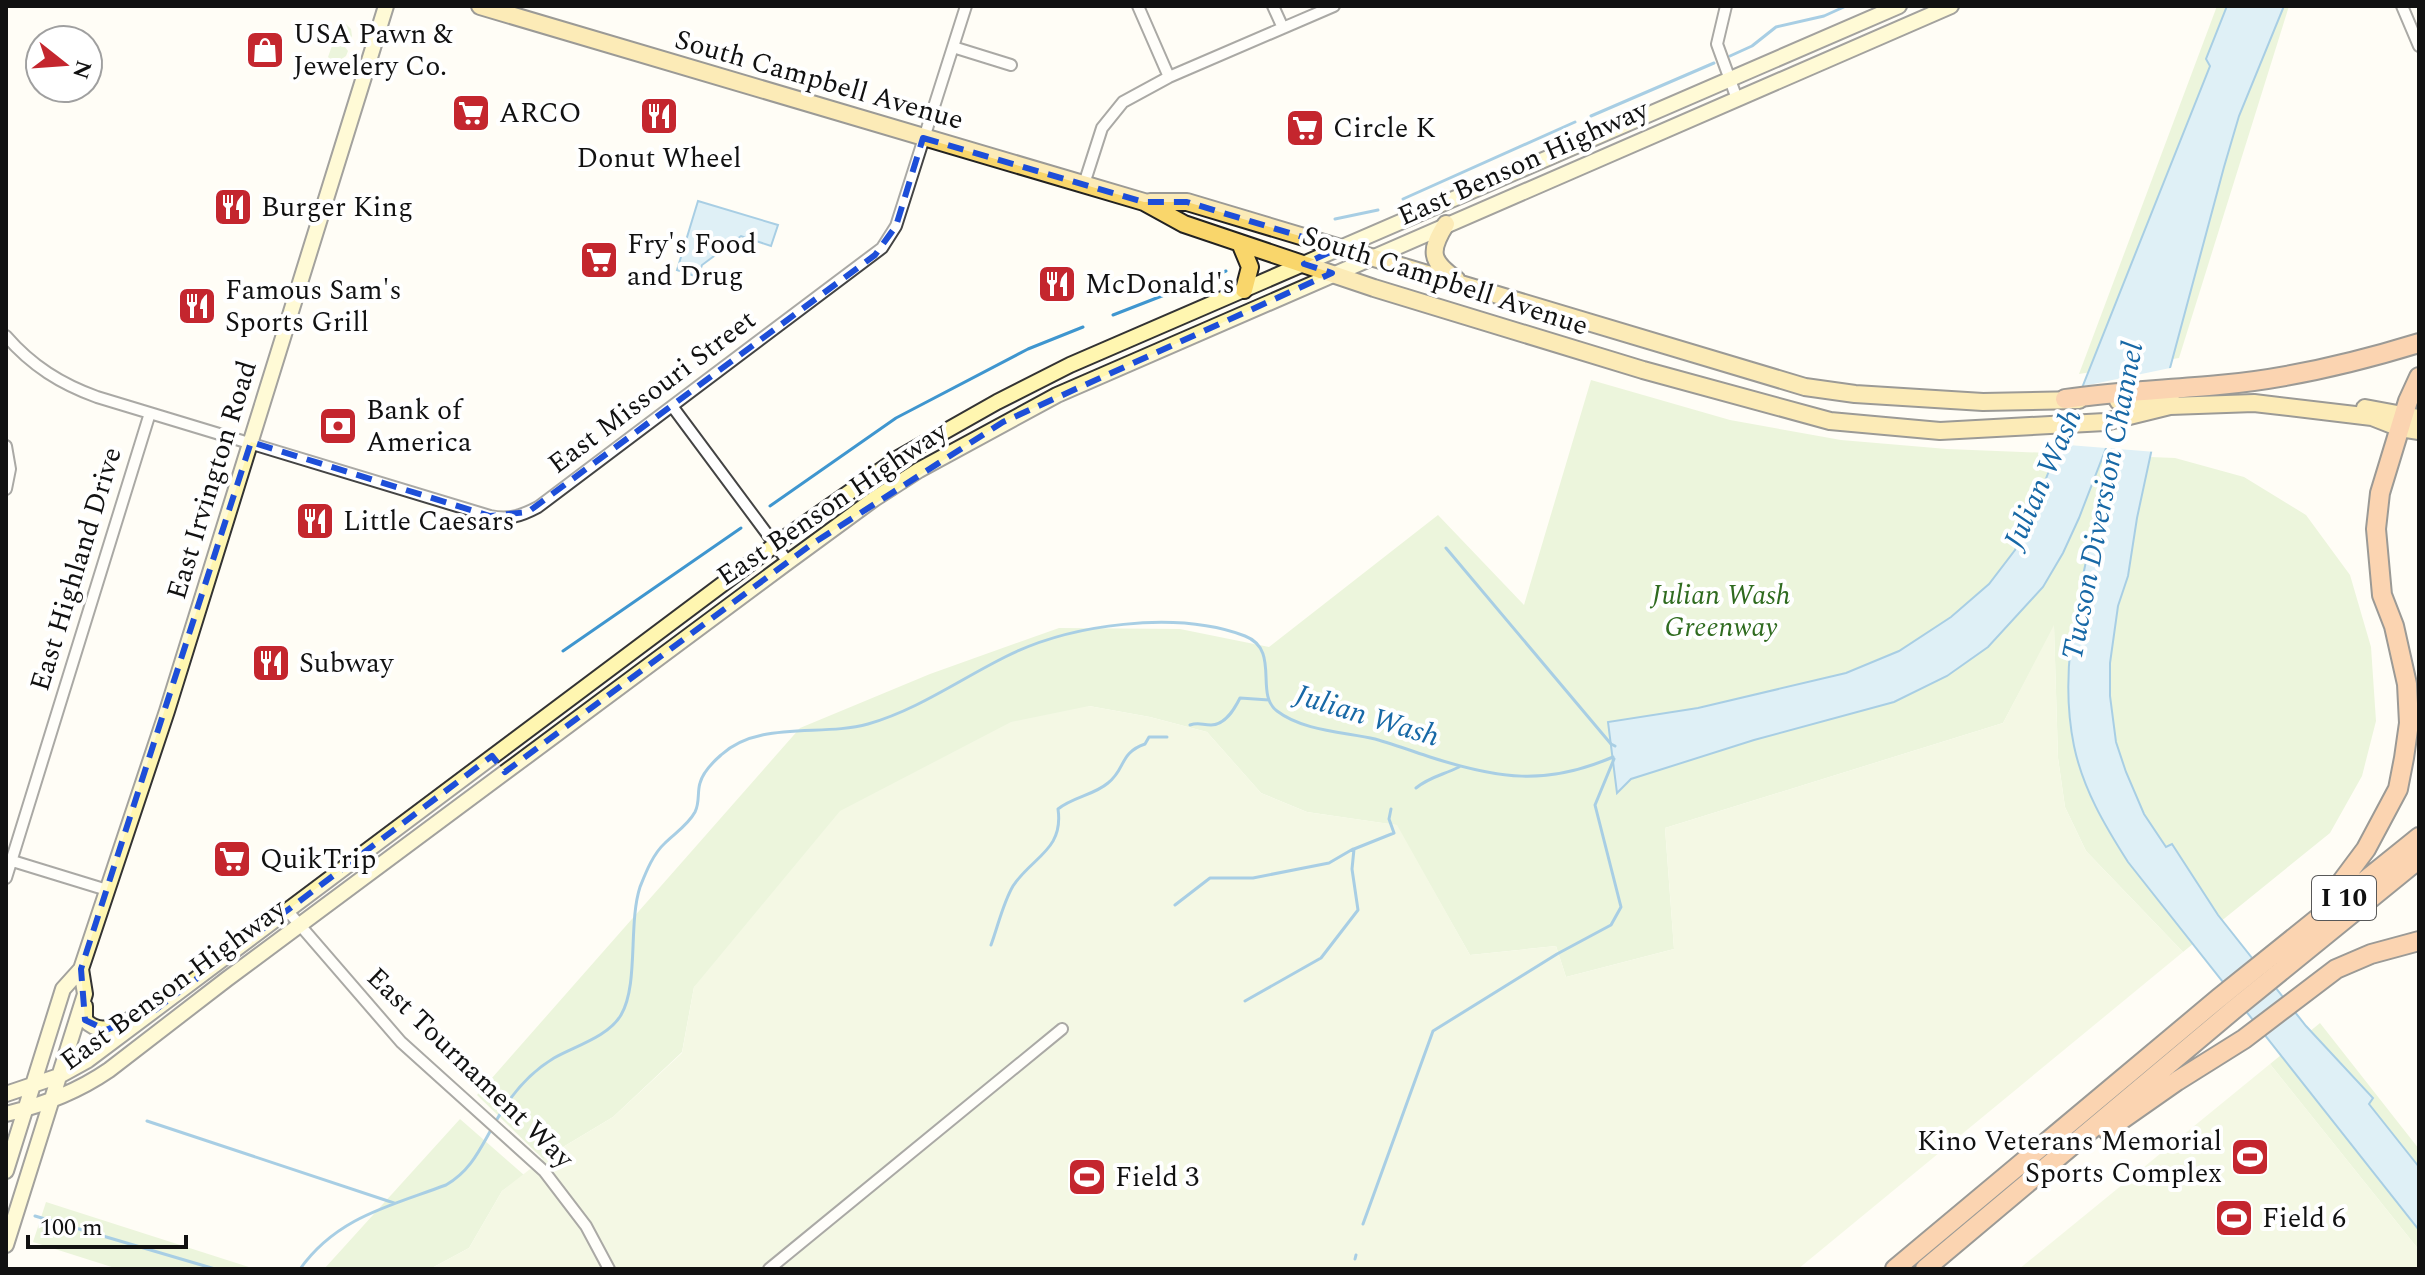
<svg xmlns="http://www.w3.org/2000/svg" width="2425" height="1275" viewBox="0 0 2425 1275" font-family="Spectral,serif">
<rect width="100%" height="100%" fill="#fffdf5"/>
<path fill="#d5ebbd" d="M2217,6H2289L2179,358L2079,374Z
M345,23L351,29L352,36L345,47L348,51L346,56L337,62L335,70L326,69L323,64L330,59L328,57L338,29Z
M1591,380L1730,420L1841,440L1947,449L2175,458L2244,477L2306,515L2350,575L2371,647L2376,721L2362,776L2330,833L2183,952L2086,851L2065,807L2058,758L2054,627L2003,723L1665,828L1674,949L1566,977L1556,946L1470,955L1396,825L1307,812L1261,793L1207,732L1150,717L1089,706L694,987L682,1052L613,1117L543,1159L477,1095L800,728L930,674L1059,628L1180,629L1269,647L1438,515L1524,605Z
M2320,1023L2419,1149V1250L2270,1064Z
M460,1119L524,1175L502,1191L469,1248L430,1269H324Z
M46,1202L255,1269H118L33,1242Z"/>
<path fill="#e6f2cf" d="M2054,625L2058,758L2065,807L2086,851L2183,952L1798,1269H430L469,1248L502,1191L543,1159L613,1117L682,1053L694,987L840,811L1011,722L1089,706L1150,717L1207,732L1261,793L1307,812L1397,825L1470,955L1556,946L1566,977L1674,949L1665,828L2003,723Z
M2270,1064L2419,1250V1269H2019Z"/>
<path fill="#b9e0f7" stroke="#3f96cf" stroke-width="2" d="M2227,6H2284L2239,116L2224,167L2166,383L2137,518L2128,576L2118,606L2110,663V696L2116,742L2126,772L2144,814L2166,847L2172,844L2218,915L2306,1026L2373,1098L2369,1104L2419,1167V1230L2128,862C2105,826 2083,789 2074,746C2060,677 2074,615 2089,548C2099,504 2109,460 2118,417L2079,518L2063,553L2043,587L1988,647L1947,676L1894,702L1754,740L1631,779L1617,793L1608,722L1698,708L1846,673L1899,651L1951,617L1989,584L2015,550L2035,506L2210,66L2206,59Z
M698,201L778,225L771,246L741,236L702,265L698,277L677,270Z"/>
<path fill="#fffdf5" d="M2175,367L2156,452L2056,444L2079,387Z"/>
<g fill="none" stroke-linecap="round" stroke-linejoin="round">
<path stroke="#3f96cf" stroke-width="3" d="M1730,56L1752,46L1776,27L1824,16L1846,6
M1591,116L1714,63
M1403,199L1575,122
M1335,219L1378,210
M1113,315L1226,271
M770,506L896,418L1028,349L1083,327
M1446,548L1611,744L1615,746
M563,651L741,528
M1190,725C1199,722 1202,725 1211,725C1225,725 1234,710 1240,698L1269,700
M1416,788C1429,777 1443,775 1459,767
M1175,905L1210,878H1253L1329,863L1353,849
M991,945C998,926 1003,903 1013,886C1032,857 1064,850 1058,809C1073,797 1094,795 1108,783C1126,769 1119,753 1145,744L1149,737H1167
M1245,1001L1321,958L1358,910L1352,869L1354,849L1394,833L1389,819L1391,809
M147,1121L394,1203
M496,1121C510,1096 529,1073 554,1058C575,1046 608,1037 621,1015C639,984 628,924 640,887C646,872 653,854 665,843C675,833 688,825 695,812C700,802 697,793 700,783C703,772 713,762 721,755C759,720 822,737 868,724C917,710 959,680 1005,657C1070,624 1176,610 1245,636C1281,650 1254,694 1277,711C1303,731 1344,732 1375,739C1393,744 1412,751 1430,757C1498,779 1546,786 1613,757
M35,1216L215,1269
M1363,1224L1433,1031L1557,954L1611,925L1621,907L1595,805L1614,759
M1355,1259L1356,1255
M300,1269C337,1217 390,1206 446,1185C470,1171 479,1151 492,1128"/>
<defs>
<path id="street" d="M1138,6L1169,77
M1273,6L1283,28
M1726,6L1717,44L1737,99
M2402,6L2419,46
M953,47L1011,65
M1084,184L1102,128L1123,102L1169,77L1334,6
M6,336C32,366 61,384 97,397L490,516C509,520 521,516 538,507L882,248L896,226L966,6
M672,406L788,562
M6,446L10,469L6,489
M6,859L107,890
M6,878L150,413
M286,909L401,1042L544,1171L586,1226L609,1269
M769,1269L1062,1029"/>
<path id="secondary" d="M85,1006V1020C102,1039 123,1021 143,1014
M6,1094L59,1076L88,1060L776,544L898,458L997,402L1070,365L1899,6
M6,1114C43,1105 77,1092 109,1070L227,979L788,562L874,499L919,470L1057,395L1951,6
M6,1171L63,989L81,969L167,711L386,6
M6,1245L85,994L81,969"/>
<path id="primary" d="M480,6L1144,202L1184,224L1374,288L1643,370L1830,421L1940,431L2105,422L2170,406L2254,403L2372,417L2400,428L2419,431
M1150,202H1187L1805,387L1855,394L1983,402L2079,400
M1446,224C1429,251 1430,261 1456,279
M1240,243L1250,267L1244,290
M2118,401L2171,400
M2365,408L2419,418"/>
<path id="highway" d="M2065,399C2117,391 2168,390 2219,385C2287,379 2354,363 2419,343
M2325,904L2366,849L2398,789L2404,758L2409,723L2407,684L2394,626L2382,595L2376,529L2380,493L2408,401L2419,377
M2107,1130L2177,1081L2244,1039L2336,969L2371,954L2419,941
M1895,1269L2219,998L2419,837
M1925,1269L2232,1011L2419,859"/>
</defs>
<use href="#street" stroke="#444" stroke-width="14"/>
<use href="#secondary" stroke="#333" stroke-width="18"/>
<use href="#primary" stroke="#222" stroke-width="20"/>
<use href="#highway" stroke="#222" stroke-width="22"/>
<use href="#street" stroke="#fff" stroke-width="10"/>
<use href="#secondary" stroke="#fff6b0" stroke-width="14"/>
<use href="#primary" stroke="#f9d66b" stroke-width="16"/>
<use href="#highway" stroke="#f5a25d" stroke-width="18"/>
</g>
<path d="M0 0H2425V1275H0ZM923,138L1144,202H1187L1339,248L1304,264L1332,273L1003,422L812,544L505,772L492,756L155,1010L106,1030L85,1020L81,969L251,442L490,516L528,512L875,255L896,226Z" fill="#fffdf5" fill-opacity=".55" fill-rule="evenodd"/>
<path fill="none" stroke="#1d4ed8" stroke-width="6" stroke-dasharray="16 10" stroke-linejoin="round" d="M923,138L1144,202H1187L1339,248L1304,264L1332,273L1003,422L812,544L505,772L492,756L155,1010L106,1030L85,1020L81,969L251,442L490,516L528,512L875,255L896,226Z"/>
<defs>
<symbol id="shop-square" viewBox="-11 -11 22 22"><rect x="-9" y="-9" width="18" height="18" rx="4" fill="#c4262e" stroke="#fff"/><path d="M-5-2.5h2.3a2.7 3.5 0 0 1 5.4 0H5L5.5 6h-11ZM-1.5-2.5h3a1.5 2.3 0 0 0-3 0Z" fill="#fff"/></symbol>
<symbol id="supermarket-square" viewBox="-11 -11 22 22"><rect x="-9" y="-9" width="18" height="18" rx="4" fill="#c4262e" stroke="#fff"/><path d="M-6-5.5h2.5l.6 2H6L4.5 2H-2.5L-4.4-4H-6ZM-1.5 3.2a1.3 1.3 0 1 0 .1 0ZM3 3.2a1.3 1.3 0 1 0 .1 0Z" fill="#fff"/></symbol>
<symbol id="restaurant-square" viewBox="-11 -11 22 22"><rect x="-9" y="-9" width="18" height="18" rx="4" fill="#c4262e" stroke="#fff"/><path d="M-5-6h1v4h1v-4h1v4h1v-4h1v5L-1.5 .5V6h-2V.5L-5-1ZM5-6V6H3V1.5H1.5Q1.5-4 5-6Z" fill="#fff"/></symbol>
<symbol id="bank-square" viewBox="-11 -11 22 22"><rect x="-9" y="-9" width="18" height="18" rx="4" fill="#c4262e" stroke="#fff"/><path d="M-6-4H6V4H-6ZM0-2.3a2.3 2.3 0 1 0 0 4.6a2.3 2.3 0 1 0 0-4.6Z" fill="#fff"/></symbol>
<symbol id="stadium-square" viewBox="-11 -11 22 22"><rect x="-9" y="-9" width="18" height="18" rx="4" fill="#c4262e" stroke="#fff"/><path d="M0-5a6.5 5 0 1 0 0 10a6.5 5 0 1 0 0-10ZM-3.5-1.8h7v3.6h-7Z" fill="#fff"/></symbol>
</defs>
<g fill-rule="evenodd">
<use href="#shop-square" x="243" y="28" width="44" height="44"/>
<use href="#supermarket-square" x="449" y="91" width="44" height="44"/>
<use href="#restaurant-square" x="637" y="94" width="44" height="44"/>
<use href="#supermarket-square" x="1283" y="106" width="44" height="44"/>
<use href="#restaurant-square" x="211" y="185" width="44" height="44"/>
<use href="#supermarket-square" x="577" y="238" width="44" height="44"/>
<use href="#restaurant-square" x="1035" y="262" width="44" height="44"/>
<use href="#restaurant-square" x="175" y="284" width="44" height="44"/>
<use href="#bank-square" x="316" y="404" width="44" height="44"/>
<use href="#restaurant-square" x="293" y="499" width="44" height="44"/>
<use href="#restaurant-square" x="249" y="641" width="44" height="44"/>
<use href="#supermarket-square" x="210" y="837" width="44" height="44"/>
<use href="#stadium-square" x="2228" y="1135" width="44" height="44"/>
<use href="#stadium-square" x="1065" y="1155" width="44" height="44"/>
<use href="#stadium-square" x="2212" y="1196" width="44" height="44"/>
</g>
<g text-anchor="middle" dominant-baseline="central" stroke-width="8" stroke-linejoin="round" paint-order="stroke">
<rect fill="#fff" stroke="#585858" stroke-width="2" x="2312" y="876" width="64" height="44" rx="6"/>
<g font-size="26" font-weight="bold" fill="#111">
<text x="2344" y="898">I 10</text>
</g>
<g font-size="28" fill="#111" stroke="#fff" text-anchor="start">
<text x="293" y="34">USA Pawn &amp;<tspan x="293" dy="32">Jewelery Co.</tspan></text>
<text x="499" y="113">ARCO</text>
<text x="1333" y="128">Circle K</text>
<text x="659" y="158" text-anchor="middle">Donut Wheel</text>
<text x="261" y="207">Burger King</text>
<text x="627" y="244">Fry's Food<tspan x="627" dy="32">and Drug</tspan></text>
<text x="1085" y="284">McDonald's</text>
<text x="225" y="290">Famous Sam's<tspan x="225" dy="32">Sports Grill</tspan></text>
<text x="366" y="410">Bank of<tspan x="366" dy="32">America</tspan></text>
<text x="343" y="521">Little Caesars</text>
<text x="299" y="663">Subway</text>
<text x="260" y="859">QuikTrip</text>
<text x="2222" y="1141" text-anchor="end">Kino Veterans Memorial<tspan x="2222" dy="32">Sports Complex</tspan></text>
<text x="1115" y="1177">Field 3</text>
<text x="2262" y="1218">Field 6</text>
</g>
<g font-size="28" fill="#111" stroke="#fff">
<text transform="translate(819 80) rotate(16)">South Campbell Avenue</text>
<text transform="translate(1523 163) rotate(-24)">East Benson Highway</text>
<text transform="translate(1445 281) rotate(18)">South Campbell Avenue</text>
<text transform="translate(652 392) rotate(-37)">East Missouri Street</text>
<text transform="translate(212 480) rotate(-73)">East Irvington Road</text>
<text transform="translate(832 504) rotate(-34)">East Benson Highway</text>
<text transform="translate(76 569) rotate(-73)">East Highland Drive</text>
<text transform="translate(173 985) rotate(-36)">East Benson Highway</text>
<text transform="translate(470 1068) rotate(44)">East Tournament Way</text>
</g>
<g font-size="28" font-style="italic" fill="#2f6b1f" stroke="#fff">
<text x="1721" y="595">Julian Wash<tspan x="1721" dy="32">Greenway</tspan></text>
</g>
<g font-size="30" font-style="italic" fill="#1768a6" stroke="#fff">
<text transform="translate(2043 479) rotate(-66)">Julian Wash</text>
<text transform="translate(2103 501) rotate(-79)">Tucson Diversion Channel</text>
<text transform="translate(1367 716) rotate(17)">Julian Wash</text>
</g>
</g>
<rect width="2425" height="1275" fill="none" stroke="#111111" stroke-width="16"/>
<g transform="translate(64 64) rotate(107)"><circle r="38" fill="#ffffff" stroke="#a0a0a0" stroke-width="2"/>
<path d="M0-6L14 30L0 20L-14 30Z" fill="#c4262e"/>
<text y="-12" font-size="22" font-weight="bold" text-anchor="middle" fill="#111111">N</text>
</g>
<path d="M28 1235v12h158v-12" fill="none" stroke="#111111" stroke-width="4"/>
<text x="40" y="1235" font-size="24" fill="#111111" stroke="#ffffff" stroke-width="6" paint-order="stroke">100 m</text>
</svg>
